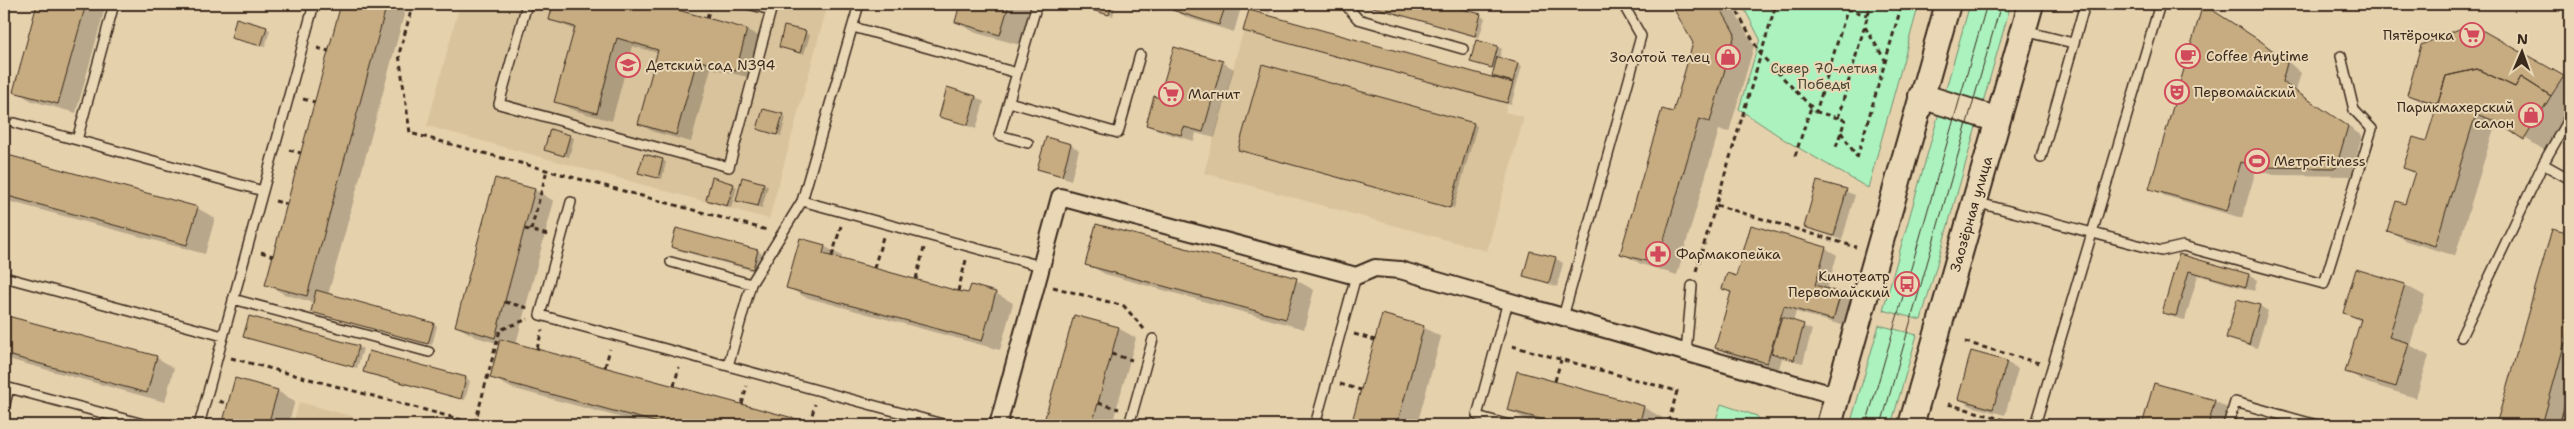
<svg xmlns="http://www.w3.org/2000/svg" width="2574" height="429" viewBox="0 0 2574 429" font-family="'Shantell Sans',sans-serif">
<rect width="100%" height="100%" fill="#e6d1ad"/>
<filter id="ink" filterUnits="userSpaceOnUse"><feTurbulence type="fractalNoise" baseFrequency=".02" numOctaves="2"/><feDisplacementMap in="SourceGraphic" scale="10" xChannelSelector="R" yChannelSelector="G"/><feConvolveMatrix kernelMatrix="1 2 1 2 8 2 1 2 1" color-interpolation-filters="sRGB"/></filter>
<g filter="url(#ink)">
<path fill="#d9c39d" d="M460,4H828L769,219L427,126Z
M1249,10L1513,83L1505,112L1524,117L1487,251L1204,173Z
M299,402L385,425H293Z"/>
<path fill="#abf2be" stroke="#738e6e" d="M1742,4H1919L1868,188L1785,140L1739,109L1760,39Z
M1970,4H2011L1921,320L1883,310Z
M1879,325L1917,335L1891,425H1850Z
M1721,404L1757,416L1761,425H1720L1715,423Z"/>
<path fill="#0003" d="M38,4H106L76,113L32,101L15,91Z
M343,4H407L328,295L433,324L437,326L432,345L316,314L312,312L314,303L284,294L266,284Z
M554,4H652L747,30L762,38L751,78L711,68L691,142L654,132L639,124L658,53L632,46L612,121L570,109L556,101L575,30L550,19Z
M961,4H1031L1020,45L976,33L956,22Z
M1090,4H1116L1113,16L1093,10L1089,8Z
M1175,4H1273L1270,13L1242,4L1234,32L1188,18L1173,9Z
M1363,4H1439L1485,18L1479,38Z
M1672,4H1730L1754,46L1729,132L1719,130L1677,275L1641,264L1621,253L1674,114L1694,43Z
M2217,13L2277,52L2301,73L2296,91L2362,136L2351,176L2274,175L2256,170L2242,218L2165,196L2151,188Z
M2471,26L2570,81V91L2563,104L2570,108L2544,150L2512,130L2495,125L2455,256L2407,241L2388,230L2406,205L2415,174L2405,168L2427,142L2438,107L2420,101L2408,94Z
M785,27L810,35L804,54L780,47Z
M266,28L270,30L265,47L232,37Z
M1248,32L1492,78L1495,69L1476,63L1477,42L1498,47L1502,49L1499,59L1522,66L1511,105Z
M1222,62L1234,69L1215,138L1196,133L1194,141L1159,131L1147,125L1160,99Z
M976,97L984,102L976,129L940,116Z
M782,115L786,117L781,136L759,129Z
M1473,124L1477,126L1454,208L1242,149Z
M570,136L574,138L569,157L546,150Z
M1071,145L1079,150L1071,180L1039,168Z
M4,156L197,208L215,218L205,254L4,200Z
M662,160L666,162L662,179L640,173Z
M743,178L768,186L762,208L737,200Z
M496,180L535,190L554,201L516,344L814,425H648L511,388L491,377L500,344L476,337L456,326Z
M1818,182L1855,195L1842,240L1805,227Z
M733,185L737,187L731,208L707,200Z
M2552,231L2570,236V397L2562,425H2497Z
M824,246L842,256L841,260L969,295L995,293L1013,303L1000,350L805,297L787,287Z
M672,247L758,251L766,256L761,273L681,251Z
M1825,248L1837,255L1827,290L1853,301L1845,326L1796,312L1793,322L1812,330L1803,363L1782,358L1779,369L1729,354L1717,347L1732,294L1723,289L1737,277Z
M2180,256L2249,275L2257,280L2254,291L2198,275L2185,320L2172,317L2164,312Z
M1555,258L1563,263L1557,287L1525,275Z
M1087,264L1296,280L1314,290L1304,329L1105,274Z
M2357,271L2405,285L2425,296L2410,345L2429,356L2416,398L2367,383L2347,371L2362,322L2345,312Z
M2260,306L2268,311L2257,348L2228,338Z
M4,316L156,357L174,368L165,402L4,358Z
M1074,316L1118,328L1136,338L1112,425H1045Z
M1382,316L1423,327L1441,337L1417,425H1353Z
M250,317L359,347L363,349L357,368L249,339L245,337Z
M370,352L466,378L470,381L465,400L368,374L364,372Z
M2006,362L2018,369L2005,415L1971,406L1959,399Z
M236,380L277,391L295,401L288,425H223Z
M2155,384L2215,401L2234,412L2230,425H2144Z
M1643,407L1663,418L1661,425H1545L1528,421L1508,409Z"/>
<path fill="#c6ac80" stroke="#3b2a1e" d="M37,4H86L58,104L13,92Z
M341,4H387L307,296L265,285Z
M553,4H656L747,29L736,71L697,60L676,135L638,124L658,50L617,38L597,113L554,102L575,27L549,20Z
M960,4H1009L1000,35L955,22Z
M1089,4H1112L1109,15L1088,9Z
M1173,4H1226L1219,25L1172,10Z
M1245,4H1264L1262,9Z
M1362,4H1444L1481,14L1475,36Z
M1671,4H1718L1735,34L1710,122L1699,119L1657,264L1620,254L1662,109L1673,112L1693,43Z
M2203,4L2262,42L2287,63L2282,82L2348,126L2336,168L2258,167L2241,162L2227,211L2149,189Z
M1249,10L1513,83L1507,103L1243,31Z
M236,18L267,27L261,46L231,38Z
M2471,24L2564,76L2551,96L2521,77L2515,87L2477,69L2446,76L2438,104L2407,95L2421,45Z
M784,26L806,31L800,53L779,47Z
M1476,40L1498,46L1492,68L1470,62Z
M1174,47L1223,61L1203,132L1184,127L1181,135L1146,125L1154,96L1159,98Z
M1497,57L1518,63L1513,82L1492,76Z
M1262,64L1474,123L1450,208L1238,150Z
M2477,69L2515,87L2521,77L2551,96L2524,140L2495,121L2476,114L2435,246L2387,231L2396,201L2405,204L2415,172L2403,168L2413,137L2426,141L2446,76Z
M947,87L976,96L968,125L939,117Z
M763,109L783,114L777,135L757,129Z
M550,129L570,135L564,156L544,150Z
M1046,137L1071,144L1062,176L1037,169Z
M4,154L198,207L187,245L4,195Z
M644,154L663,159L658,178L638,173Z
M712,177L734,184L727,206L706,200Z
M742,177L764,183L758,206L736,201Z
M495,178L535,189L495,338L455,326Z
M1817,181L1847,189L1834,236L1804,227Z
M1096,224L1297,278L1286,319L1085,265Z
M1751,225L1826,247L1815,285L1841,293L1833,320L1784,306L1767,363L1715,348L1731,292L1722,289L1727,273L1736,276Z
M676,228L758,250L753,269L671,247Z
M2552,229L2570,234V324L2542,425H2496Z
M800,238L825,245L823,254L958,291L968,293L971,285L996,292L982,341L786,288Z
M1530,251L1556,257L1549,283L1523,276Z
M2179,254L2249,274L2246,287L2189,271L2176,316L2162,313Z
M2356,269L2405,284L2389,337L2409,343L2396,387L2345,372L2361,319L2343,313Z
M316,290L434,323L428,344L311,312Z
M2237,299L2260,305L2249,345L2226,338Z
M1382,314L1424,326L1397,425H1351Z
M4,315L157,356L147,393L4,354Z
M1074,315L1119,327L1092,425H1043Z
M249,316L359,346L353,367L243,337Z
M1782,317L1804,324L1794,360L1771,353Z
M500,339L537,349L819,425H666L490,378Z
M369,351L466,377L461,399L363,372Z
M1971,351L2007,361L1993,409L1958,399Z
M1517,371L1644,406L1639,425H1563L1507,410Z
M235,378L278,390L268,425H222Z
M2154,383L2215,400L2208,425H2142Z"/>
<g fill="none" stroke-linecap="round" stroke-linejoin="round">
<defs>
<path id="lane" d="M527,4L499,104L729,167L771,10L748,4
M1345,4L1358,19L1463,49
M1151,5V4
M853,27L1017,73
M2024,31L2073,43
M1009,102L1118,133L1140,55
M15,123L263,191
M77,140L114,4
M1028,143L999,135L1037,4
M2041,158L2085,4
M2543,164L2570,179
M802,201L1041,266
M571,202L540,315L946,425
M1975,202L2161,251L2183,246L2324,284L2372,129L2354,110L2341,56
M671,262L751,284
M4,277L223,336
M233,299L429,352
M1508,301L1477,416L1509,425
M1563,317L1641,36L1623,4
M2461,337L2543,164L2570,116
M1686,352L1692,286
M728,366L751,284L802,201L859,4
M4,408L9,388L147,425
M199,425L314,4
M1129,425L1153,339
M1315,425L1356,276
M2035,425L2160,4
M2228,425L2235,402L2317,425
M2565,425L2570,406"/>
<path id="street" d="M998,425L1060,197L1356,276L1375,268L1400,270L1837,396"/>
<path id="secondary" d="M1921,96L1998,120
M1829,425L1948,4
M1911,425L2031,4"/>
</defs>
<use href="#lane" stroke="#3b2a1e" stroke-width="12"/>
<use href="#street" stroke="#3b2a1e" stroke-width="20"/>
<use href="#secondary" stroke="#3b2a1e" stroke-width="28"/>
<path stroke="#3b2a1e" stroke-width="3" stroke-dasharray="5 4" stroke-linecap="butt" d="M413,4L399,54L410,133L767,230
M1733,4L1761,55L1816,112L1849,4
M1847,9L1867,15
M707,18L711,4
M1865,27L1885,60
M317,48L329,51
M303,99L315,102
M1838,118L1871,4
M1841,132L1857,157
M289,150L301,153
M1795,156L1810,110L1845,120L1835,150
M1857,158L1902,4
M275,201L287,204
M1716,205L1856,247
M525,229L548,235
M531,230L547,170
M261,252L273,256
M832,256L841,226
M874,268L883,237
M1696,271L1776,4
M916,279L924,248
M1053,287L1124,306L1144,329
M958,291L966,260
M505,302L528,308
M1354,334L1375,340
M1965,342L2039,363
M1512,346L1677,391L1668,425
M537,349L542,330
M1111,354L1132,360
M231,358L481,425
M605,367L610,349
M1555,381L1561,360
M1340,384L1361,390
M674,386L679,367
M219,401L228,404
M1098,403L1119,409
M742,404L747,386
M1948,404L2022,425
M475,423L500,330L528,319
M810,423L815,404"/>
<use href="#lane" stroke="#ead7b5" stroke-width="9"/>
<use href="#street" stroke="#ead7b5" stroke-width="16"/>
<use href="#secondary" stroke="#ead7b5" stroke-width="24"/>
<path stroke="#3b2a1e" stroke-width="1" d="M1866,425L1987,4
M1881,425L2001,4"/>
</g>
</g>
<defs>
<symbol id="supermarket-ring" viewBox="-11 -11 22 22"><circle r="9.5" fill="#ead7b5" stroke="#d1495b" stroke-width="1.5"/><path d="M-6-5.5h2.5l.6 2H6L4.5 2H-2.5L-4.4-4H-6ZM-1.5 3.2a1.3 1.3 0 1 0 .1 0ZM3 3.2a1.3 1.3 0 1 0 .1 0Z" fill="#d1495b"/></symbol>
<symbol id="cafe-ring" viewBox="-11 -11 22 22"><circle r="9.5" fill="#ead7b5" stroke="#d1495b" stroke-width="1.5"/><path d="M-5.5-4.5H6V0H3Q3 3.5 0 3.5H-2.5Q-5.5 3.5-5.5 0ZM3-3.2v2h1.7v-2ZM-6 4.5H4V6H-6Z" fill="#d1495b"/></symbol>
<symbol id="shop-ring" viewBox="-11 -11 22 22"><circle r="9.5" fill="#ead7b5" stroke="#d1495b" stroke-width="1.5"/><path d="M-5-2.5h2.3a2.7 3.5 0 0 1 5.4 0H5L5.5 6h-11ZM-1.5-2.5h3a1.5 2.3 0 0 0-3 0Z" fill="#d1495b"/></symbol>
<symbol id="school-ring" viewBox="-11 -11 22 22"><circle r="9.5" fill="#ead7b5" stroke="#d1495b" stroke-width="1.5"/><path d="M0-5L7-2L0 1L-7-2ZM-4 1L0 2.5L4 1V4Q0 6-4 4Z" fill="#d1495b"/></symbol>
<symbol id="theatre-ring" viewBox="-11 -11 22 22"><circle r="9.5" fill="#ead7b5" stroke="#d1495b" stroke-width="1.5"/><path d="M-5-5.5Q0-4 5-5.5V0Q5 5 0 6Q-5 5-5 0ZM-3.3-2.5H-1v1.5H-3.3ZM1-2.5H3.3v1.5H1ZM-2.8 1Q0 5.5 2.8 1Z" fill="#d1495b"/></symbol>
<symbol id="stadium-ring" viewBox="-11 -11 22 22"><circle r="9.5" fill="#ead7b5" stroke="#d1495b" stroke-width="1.5"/><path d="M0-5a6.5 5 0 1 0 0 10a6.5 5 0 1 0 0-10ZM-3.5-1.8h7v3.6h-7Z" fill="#d1495b"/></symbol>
<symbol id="pharmacy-ring" viewBox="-11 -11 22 22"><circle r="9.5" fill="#ead7b5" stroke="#d1495b" stroke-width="1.5"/><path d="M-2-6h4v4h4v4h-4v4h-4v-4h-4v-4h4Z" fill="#d1495b"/></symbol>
<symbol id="bus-ring" viewBox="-11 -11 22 22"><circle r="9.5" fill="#ead7b5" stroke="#d1495b" stroke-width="1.5"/><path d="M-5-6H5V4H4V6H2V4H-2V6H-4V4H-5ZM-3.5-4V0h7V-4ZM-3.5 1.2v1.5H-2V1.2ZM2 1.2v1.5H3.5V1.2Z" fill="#d1495b"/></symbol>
</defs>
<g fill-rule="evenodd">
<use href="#supermarket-ring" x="2458" y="21" width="28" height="28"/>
<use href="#cafe-ring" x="2174" y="42" width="28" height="28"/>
<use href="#shop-ring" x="1714" y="43" width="28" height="28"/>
<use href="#school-ring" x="614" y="51" width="28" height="28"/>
<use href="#theatre-ring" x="2163" y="78" width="28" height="28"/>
<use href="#supermarket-ring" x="1157" y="80" width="28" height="28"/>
<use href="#shop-ring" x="2517" y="101" width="28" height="28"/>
<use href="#stadium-ring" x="2243" y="147" width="28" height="28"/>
<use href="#pharmacy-ring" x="1644" y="240" width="28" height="28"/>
<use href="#bus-ring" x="1893" y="270" width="28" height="28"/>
</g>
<g text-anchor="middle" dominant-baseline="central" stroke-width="4" stroke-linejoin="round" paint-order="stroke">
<g font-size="14" fill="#3b2a1e" stroke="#ead7b5" text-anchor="start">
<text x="2454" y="35" text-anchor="end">Пятёрочка</text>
<text x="2206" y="56">Coffee Anytime</text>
<text x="1710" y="57" text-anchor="end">Золотой телец</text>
<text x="646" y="65">Детский сад N394</text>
<text x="2194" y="92">Первомайский</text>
<text x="1188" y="94">Магнит</text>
<text x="2514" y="107" text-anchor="end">Парикмахерский<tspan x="2514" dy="16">салон</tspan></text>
<text x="2274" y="161">МетроFitness</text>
<text x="1676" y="254">Фармакопейка</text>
<text x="1890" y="276" text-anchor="end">Кинотеатр<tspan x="1890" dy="16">Первомайский</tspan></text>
</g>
<g font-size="14" fill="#4c4836" stroke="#ead7b5">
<text x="1824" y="68">Сквер 70-летия<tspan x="1824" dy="16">Победы</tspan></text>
</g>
<g font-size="14" fill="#3b2a1e" stroke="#ead7b5">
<text transform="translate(1971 214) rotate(-74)">Заозёрная улица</text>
</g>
</g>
<rect width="2574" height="429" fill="none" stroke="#ead7b5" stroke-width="20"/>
<rect x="10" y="10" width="2554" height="409" fill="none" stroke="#3b2a1e" stroke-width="2" filter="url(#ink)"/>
<g transform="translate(2522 52) rotate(2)" stroke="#ead7b5" stroke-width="4" paint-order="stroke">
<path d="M0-4L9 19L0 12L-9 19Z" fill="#3b2a1e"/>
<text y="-8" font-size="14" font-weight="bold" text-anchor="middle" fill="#3b2a1e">N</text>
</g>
</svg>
